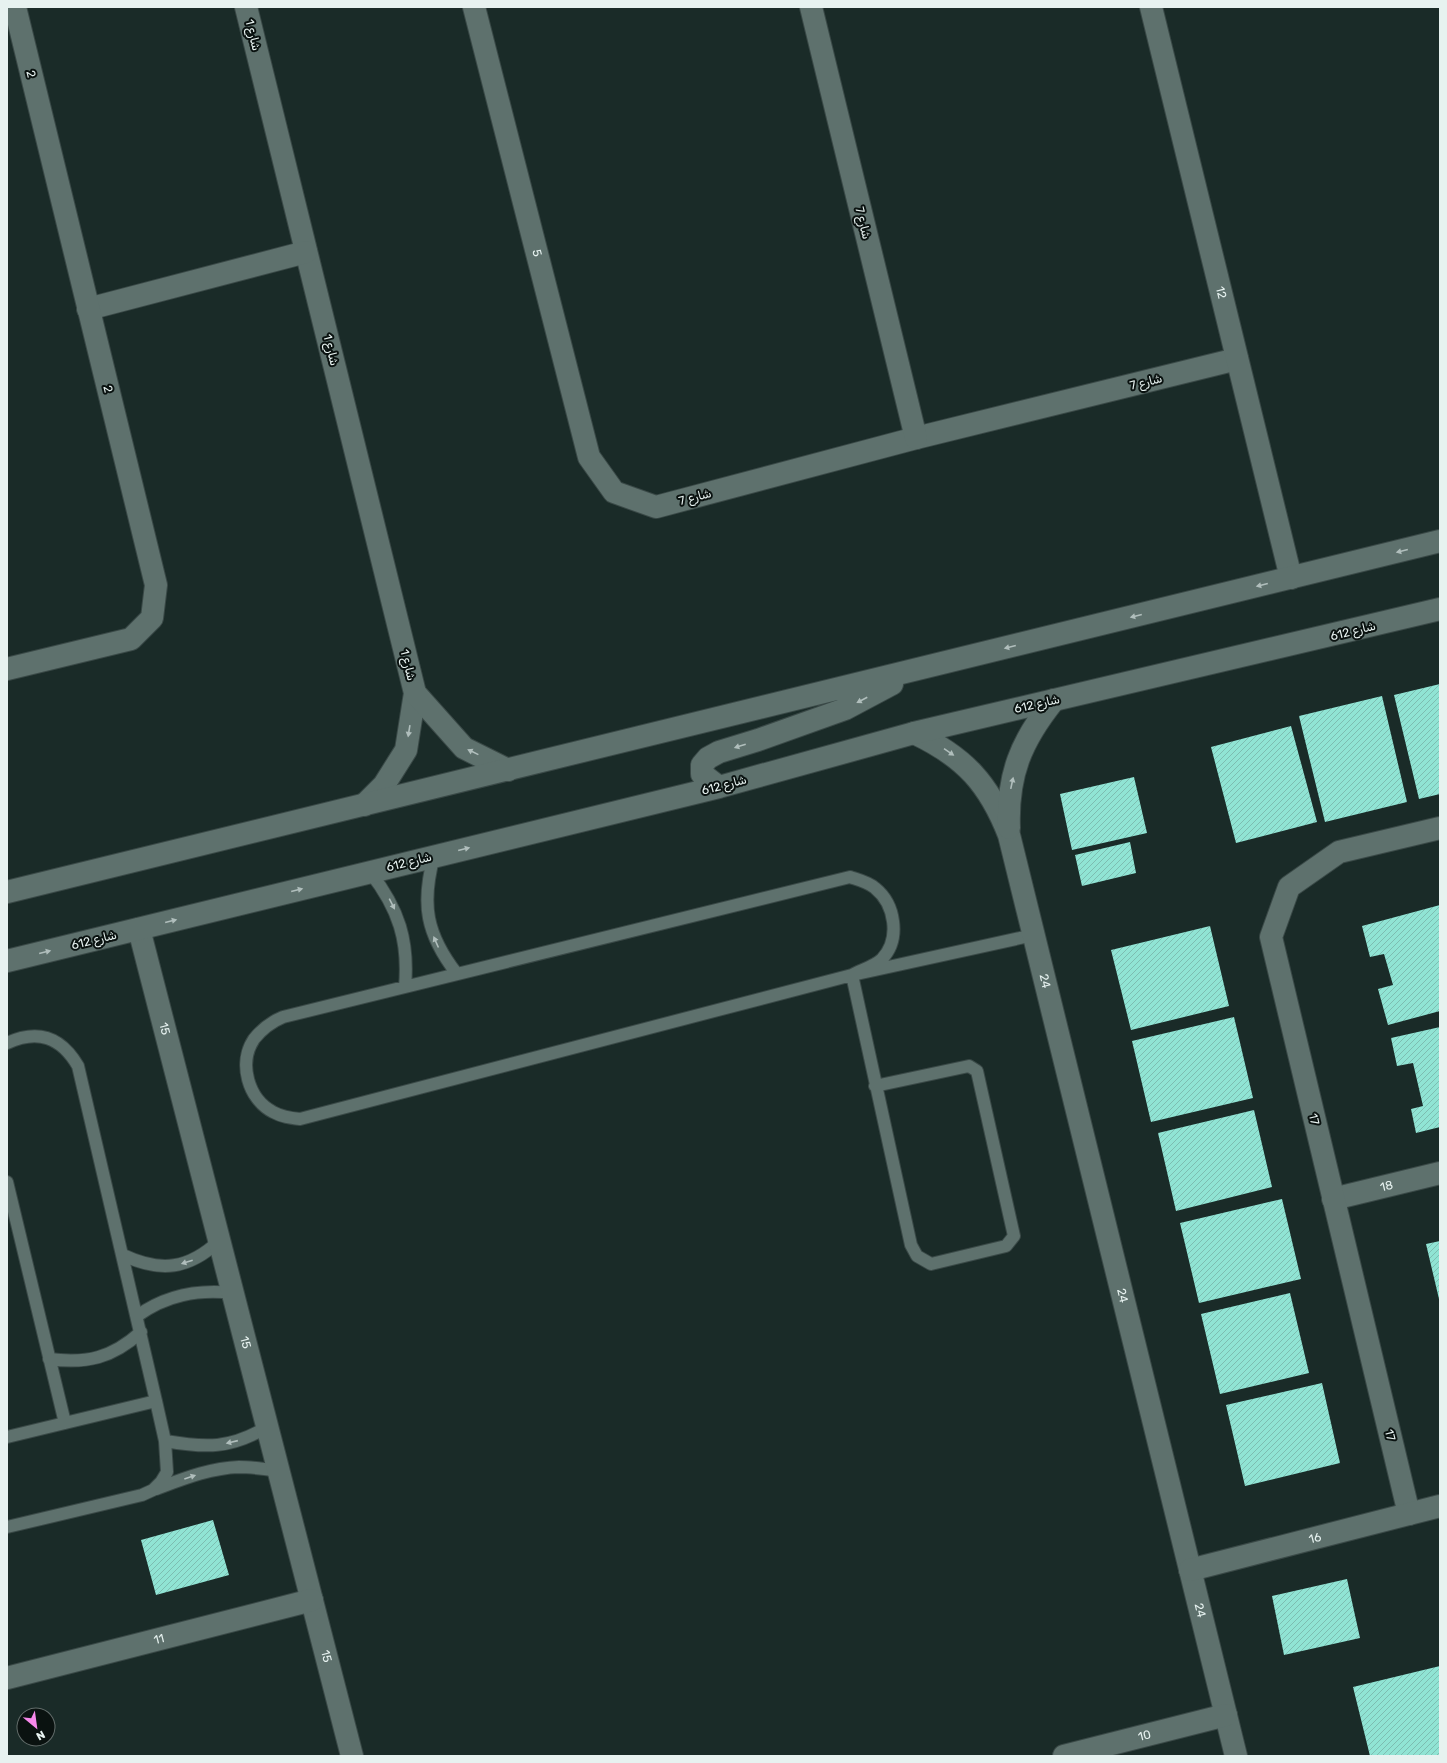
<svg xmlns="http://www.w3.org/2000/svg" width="1447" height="1763" viewBox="0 0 1447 1763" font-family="Rubik,'Noto Naskh Arabic',sans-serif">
<defs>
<pattern id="building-hatch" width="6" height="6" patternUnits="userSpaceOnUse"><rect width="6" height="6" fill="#90e4d4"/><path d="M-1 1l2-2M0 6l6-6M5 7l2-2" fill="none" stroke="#7dbdb1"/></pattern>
</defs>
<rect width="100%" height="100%" fill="#1a2b28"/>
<path fill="url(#building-hatch)" d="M1440,684V794L1419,799L1394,695Z
M1382,696L1407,802L1325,822L1299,716Z
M1291,726L1317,822L1236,843L1211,747Z
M1134,777L1147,833L1072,850L1060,794Z
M1130,842L1136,873L1082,886L1075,855Z
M1440,905V1011L1388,1025L1378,989L1393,985L1384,954L1370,957L1362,926Z
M1210,926L1229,1006L1131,1030L1111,950Z
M1234,1017L1253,1098L1151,1122L1132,1041Z
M1440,1027V1127L1416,1133L1411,1109L1423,1106L1413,1063L1397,1066L1391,1038Z
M1254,1110L1272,1187L1176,1211L1158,1133Z
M1282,1199L1301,1279L1199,1303L1180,1223Z
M1440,1241V1299H1439L1426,1244Z
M1290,1293L1309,1373L1220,1394L1201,1314Z
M1322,1383L1340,1463L1245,1486L1226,1405Z
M213,1520L229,1575L156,1595L141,1540Z
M1347,1579L1360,1638L1284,1655L1272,1596Z
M1440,1666V1756H1370L1353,1687Z"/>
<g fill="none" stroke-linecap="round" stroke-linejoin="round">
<defs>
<path id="lane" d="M434,856C421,904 426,934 457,974
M370,872C399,909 409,941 405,987
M850,877C859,880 868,882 875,888C895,904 901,939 882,959C875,966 861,970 852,975L300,1119C290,1118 282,1117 273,1112C248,1099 238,1063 254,1039C262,1029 271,1022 283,1017Z
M7,1043C38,1029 61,1037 78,1066L156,1401L165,1441L167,1472L161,1482L153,1490L142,1495L7,1527
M875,1086L969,1066L977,1071L1014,1236L1006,1246L931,1264L917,1256L911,1245L852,975L1034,935
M7,1182L65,1423
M123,1255C161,1273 189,1269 219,1241
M137,1316C166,1295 197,1289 233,1293
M49,1359C87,1364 112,1358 141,1332
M7,1437L156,1401
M165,1441C206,1448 230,1449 267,1427
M156,1489C183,1479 210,1468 239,1467C252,1467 265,1469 279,1471"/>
<g id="street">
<path d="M246,7L415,693L406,750L384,785L364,805"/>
<path id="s1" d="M474,7L589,457L614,492L656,507L916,438L1237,359"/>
<path d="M811,7L916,438"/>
<path id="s2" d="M1151,7L1291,578"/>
<path d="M88,309L306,252"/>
<path d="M7,669L131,639L152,618L156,585L15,7"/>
<path d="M415,693L464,748L508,770"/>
<path id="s3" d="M914,733C965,757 989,784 1009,835L1236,1756"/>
<path d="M1009,828C1007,775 1021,741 1054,700"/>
<path id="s4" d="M139,929L352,1756"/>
<path id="s5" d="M1333,1199L1440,1173"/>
<path d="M1409,1514L1271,937L1289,887L1339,852L1440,828"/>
<path id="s6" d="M1190,1570L1440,1506"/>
<path id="s7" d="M7,1678L312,1600"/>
<path id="s8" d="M1064,1756L1226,1715"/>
</g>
<path id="secondary" d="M719,787L702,774V765L708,758L719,752L758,740L845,709L892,684
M7,892L1440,541
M7,961L719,787L914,733L1440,609"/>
</defs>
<use href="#lane" stroke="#3a4947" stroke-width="14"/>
<use href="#street" stroke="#3a4947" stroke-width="24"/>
<use href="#secondary" stroke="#3a4947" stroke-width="24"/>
<use href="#lane" stroke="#5e716d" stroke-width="12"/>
<use href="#street" stroke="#5e716d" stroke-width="22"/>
<use href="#secondary" stroke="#5e716d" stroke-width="22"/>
</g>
<defs><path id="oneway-solid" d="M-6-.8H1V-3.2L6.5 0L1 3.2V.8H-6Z"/></defs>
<g fill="#b0bebc">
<use href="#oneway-solid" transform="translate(1402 551) rotate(166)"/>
<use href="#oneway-solid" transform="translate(1262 585) rotate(166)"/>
<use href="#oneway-solid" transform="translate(1136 616) rotate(166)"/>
<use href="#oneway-solid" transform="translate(1010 647) rotate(166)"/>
<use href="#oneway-solid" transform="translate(862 700) rotate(152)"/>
<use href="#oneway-solid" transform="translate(409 731) rotate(99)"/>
<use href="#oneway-solid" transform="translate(740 746) rotate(163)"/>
<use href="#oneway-solid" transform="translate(473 752) rotate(-154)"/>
<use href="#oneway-solid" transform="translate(949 752) rotate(34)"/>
<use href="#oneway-solid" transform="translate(1012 783) rotate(-78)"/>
<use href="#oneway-solid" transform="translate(464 849) rotate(-14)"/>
<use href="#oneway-solid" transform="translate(297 890) rotate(-14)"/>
<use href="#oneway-solid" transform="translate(392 904) rotate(63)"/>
<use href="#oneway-solid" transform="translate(171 921) rotate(-14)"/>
<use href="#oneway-solid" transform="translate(436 942) rotate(-114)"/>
<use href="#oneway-solid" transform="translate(45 952) rotate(-14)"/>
<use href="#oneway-solid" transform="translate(187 1262) rotate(162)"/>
<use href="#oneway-solid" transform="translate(232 1442) rotate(167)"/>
<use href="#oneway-solid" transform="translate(190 1477) rotate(-19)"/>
</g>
<g text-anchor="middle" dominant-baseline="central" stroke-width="4" stroke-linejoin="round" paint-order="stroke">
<g font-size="12" fill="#e7f2f0" stroke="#0a1210">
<text transform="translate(253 35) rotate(76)">شارع 1</text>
<text transform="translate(31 74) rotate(76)">2</text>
<text transform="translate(863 223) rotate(76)">شارع 7</text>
<text stroke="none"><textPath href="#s1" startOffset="254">5</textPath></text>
<text stroke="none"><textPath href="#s2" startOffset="294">12</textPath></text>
<text transform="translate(331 350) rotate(76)">شارع 1</text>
<text transform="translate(1146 382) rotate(-14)">شارع 7</text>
<text transform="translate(108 389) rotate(76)">2</text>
<text transform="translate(695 497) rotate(-15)">شارع 7</text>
<text transform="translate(1353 631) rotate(-14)">شارع 612</text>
<text transform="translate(408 665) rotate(76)">شارع 1</text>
<text transform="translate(1037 704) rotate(-13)">شارع 612</text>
<text transform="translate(724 785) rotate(-15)">شارع 612</text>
<text transform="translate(409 862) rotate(-14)">شارع 612</text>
<text transform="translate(94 940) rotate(-14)">شارع 612</text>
<text stroke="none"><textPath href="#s3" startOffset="294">24</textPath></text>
<text stroke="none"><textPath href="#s4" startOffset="103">15</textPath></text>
<text transform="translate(1314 1119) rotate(77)">17</text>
<text stroke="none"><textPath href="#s5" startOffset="55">18</textPath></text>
<text stroke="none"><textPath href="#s3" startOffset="618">24</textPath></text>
<text stroke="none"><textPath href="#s4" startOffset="427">15</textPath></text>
<text transform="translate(1390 1435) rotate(76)">17</text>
<text stroke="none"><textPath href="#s6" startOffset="129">16</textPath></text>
<text stroke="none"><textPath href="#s3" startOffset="942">24</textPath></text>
<text stroke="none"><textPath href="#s7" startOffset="157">11</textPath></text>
<text stroke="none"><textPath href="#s4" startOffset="751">15</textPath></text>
<text stroke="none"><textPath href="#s8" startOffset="83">10</textPath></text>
</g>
</g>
<rect width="1447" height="1763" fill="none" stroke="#e7f2f0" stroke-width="16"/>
<g transform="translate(36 1727) rotate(151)"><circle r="19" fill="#0a1210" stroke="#626c6a"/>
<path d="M0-3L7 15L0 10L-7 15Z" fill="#f788eb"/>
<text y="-6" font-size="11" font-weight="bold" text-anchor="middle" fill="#e7f2f0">N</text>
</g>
</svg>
